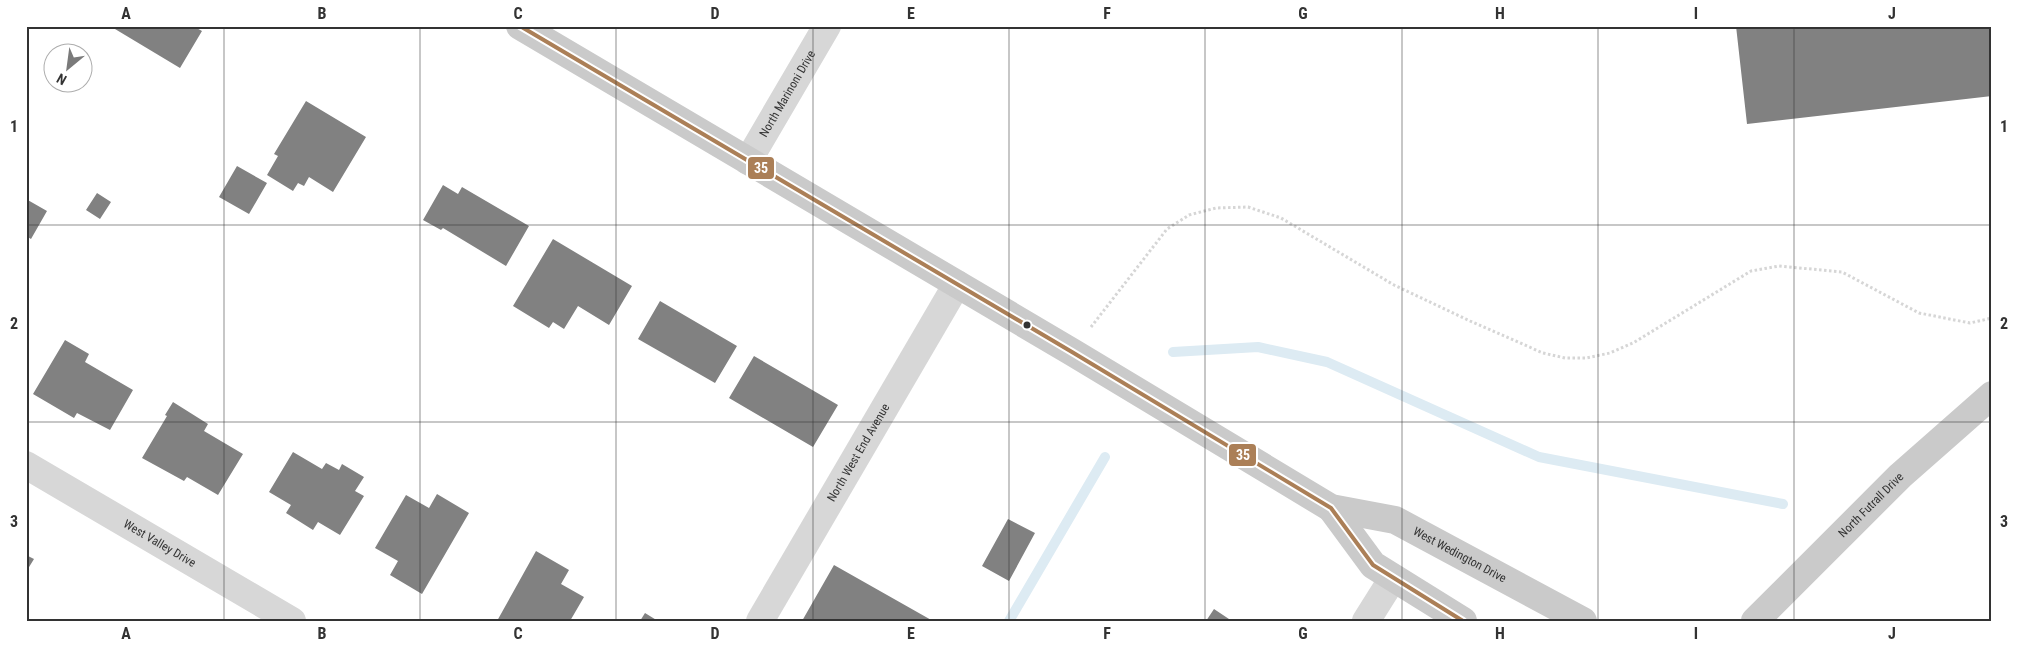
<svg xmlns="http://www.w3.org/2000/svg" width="2018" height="647" viewBox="0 0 2018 647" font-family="'Roboto Condensed',sans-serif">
<rect width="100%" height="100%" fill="#fff"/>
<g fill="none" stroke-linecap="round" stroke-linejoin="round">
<path stroke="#ddebf3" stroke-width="10" d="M1173,352L1258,347L1327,362L1539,457L1783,504
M1009,621L1105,457"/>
</g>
<path fill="#818181" d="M110,26H193L202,31L180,68Z
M1736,26H1992V96L1747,124Z
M306,101L366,137L333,192L309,177L304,186L298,183L293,191L267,175L278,156L274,154Z
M237,166L267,183L249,214L219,197Z
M443,185L458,194L462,187L529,226L506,266L443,228L441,230L423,220Z
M97,193L111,202L100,219L86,210Z
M26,199L47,211L31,239L26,236Z
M553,239L632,286L609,325L578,306L564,329L553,322L549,328L513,306Z
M660,301L737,346L715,383L638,339Z
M65,340L89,354L85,362L133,390L110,430L77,413L74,418L33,394Z
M754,356L838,405L813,447L729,398Z
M173,402L208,424L204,431L243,454L218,495L187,477L184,481L142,458L167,416L165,415Z
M293,452L322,469L326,463L339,470L342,464L364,477L355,491L364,496L340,535L318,522L313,530L286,513L291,505L269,492Z
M437,494L469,513L422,594L390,575L398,561L375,548L406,495L429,508Z
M1008,519L1035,533L1009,581L982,566Z
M536,551L569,570L561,584L584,597L570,621H497Z
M26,555L34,559L26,572Z
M834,565L933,621H802Z
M1214,609L1232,621H1206Z
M645,613L658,621H640Z"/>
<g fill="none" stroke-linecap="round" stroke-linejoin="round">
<path stroke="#d6d6d6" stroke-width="3" stroke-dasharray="2.5 2.5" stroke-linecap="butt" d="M1091,327L1167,229L1189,215L1216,208L1248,207L1281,218L1394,285L1470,321L1543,353L1565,358H1586L1610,353L1633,343L1751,271L1779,266L1842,272L1919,313L1970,323L1992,318"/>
<g stroke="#d7d7d7" stroke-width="28">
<path id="s1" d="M748,161L827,26"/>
<path id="s2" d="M26,465L292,621"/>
<path id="s3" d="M760,621L957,284"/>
<path d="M1366,621L1393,578"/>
</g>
<g stroke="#cacaca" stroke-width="28">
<path id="s4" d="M520,26L1072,352L1331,508L1395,520L1583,621"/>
<path d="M1331,508L1373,565L1463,621"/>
<path id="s5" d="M1755,621L1900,476L1992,395"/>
</g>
<defs>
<path id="bus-1" d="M520,26L1072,352L1331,508L1373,565L1463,621"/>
</defs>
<use href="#bus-1" stroke="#fff" stroke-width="8"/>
<use href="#bus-1" stroke="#ab7f57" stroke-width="4"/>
</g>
<path fill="none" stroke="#333" stroke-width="1" stroke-opacity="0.55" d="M224,26V621M420,26V621M616,26V621M813,26V621M1009,26V621M1205,26V621M1402,26V621M1598,26V621M1794,26V621M26,225H1992M26,422H1992"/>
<circle fill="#333" stroke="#fff" stroke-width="2" cx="1027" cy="325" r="4.5"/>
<g text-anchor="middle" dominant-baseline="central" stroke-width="5" stroke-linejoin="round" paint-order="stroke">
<g font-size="12" fill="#333" stroke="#fff">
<text stroke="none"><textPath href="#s1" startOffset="78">North Marinoni Drive</textPath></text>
<text stroke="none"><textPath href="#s3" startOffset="195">North West End Avenue</textPath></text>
<text stroke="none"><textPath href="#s5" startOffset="164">North Futrall Drive</textPath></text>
<text stroke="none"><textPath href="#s2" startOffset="155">West Valley Drive</textPath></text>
<text stroke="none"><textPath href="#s4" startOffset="1082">West Wedington Drive</textPath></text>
</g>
</g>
<g stroke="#fff" stroke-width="2">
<rect x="747" y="156" width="28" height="24" rx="5" fill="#ab7f57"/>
<rect x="1228" y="443" width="29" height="24" rx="5" fill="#ab7f57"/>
</g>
<g font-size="14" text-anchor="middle" font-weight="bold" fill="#fff">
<text x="761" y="173">35</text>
<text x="1243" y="460">35</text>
</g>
<rect width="2018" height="647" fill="none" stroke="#ffffff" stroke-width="55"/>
<g transform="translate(68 68) rotate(209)"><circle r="24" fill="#ffffff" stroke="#adadad"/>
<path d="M0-4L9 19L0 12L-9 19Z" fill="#7a7a7a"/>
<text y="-8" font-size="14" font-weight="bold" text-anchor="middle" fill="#333333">N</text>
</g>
<rect x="28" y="28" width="1962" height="592" fill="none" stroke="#333" stroke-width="2"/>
<g font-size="16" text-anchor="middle" font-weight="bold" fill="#333">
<text x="126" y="19">A</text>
<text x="322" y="19">B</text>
<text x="518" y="19">C</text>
<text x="715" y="19">D</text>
<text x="911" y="19">E</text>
<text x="1107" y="19">F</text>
<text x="1303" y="19">G</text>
<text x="1500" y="19">H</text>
<text x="1696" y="19">I</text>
<text x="1892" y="19">J</text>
<text x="14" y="132">1</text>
<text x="2004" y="132">1</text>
<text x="14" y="329">2</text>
<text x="2004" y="329">2</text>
<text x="14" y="527">3</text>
<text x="2004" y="527">3</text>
<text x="126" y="639">A</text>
<text x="322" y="639">B</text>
<text x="518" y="639">C</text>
<text x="715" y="639">D</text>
<text x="911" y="639">E</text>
<text x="1107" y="639">F</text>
<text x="1303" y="639">G</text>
<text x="1500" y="639">H</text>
<text x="1696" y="639">I</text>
<text x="1892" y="639">J</text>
</g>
</svg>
